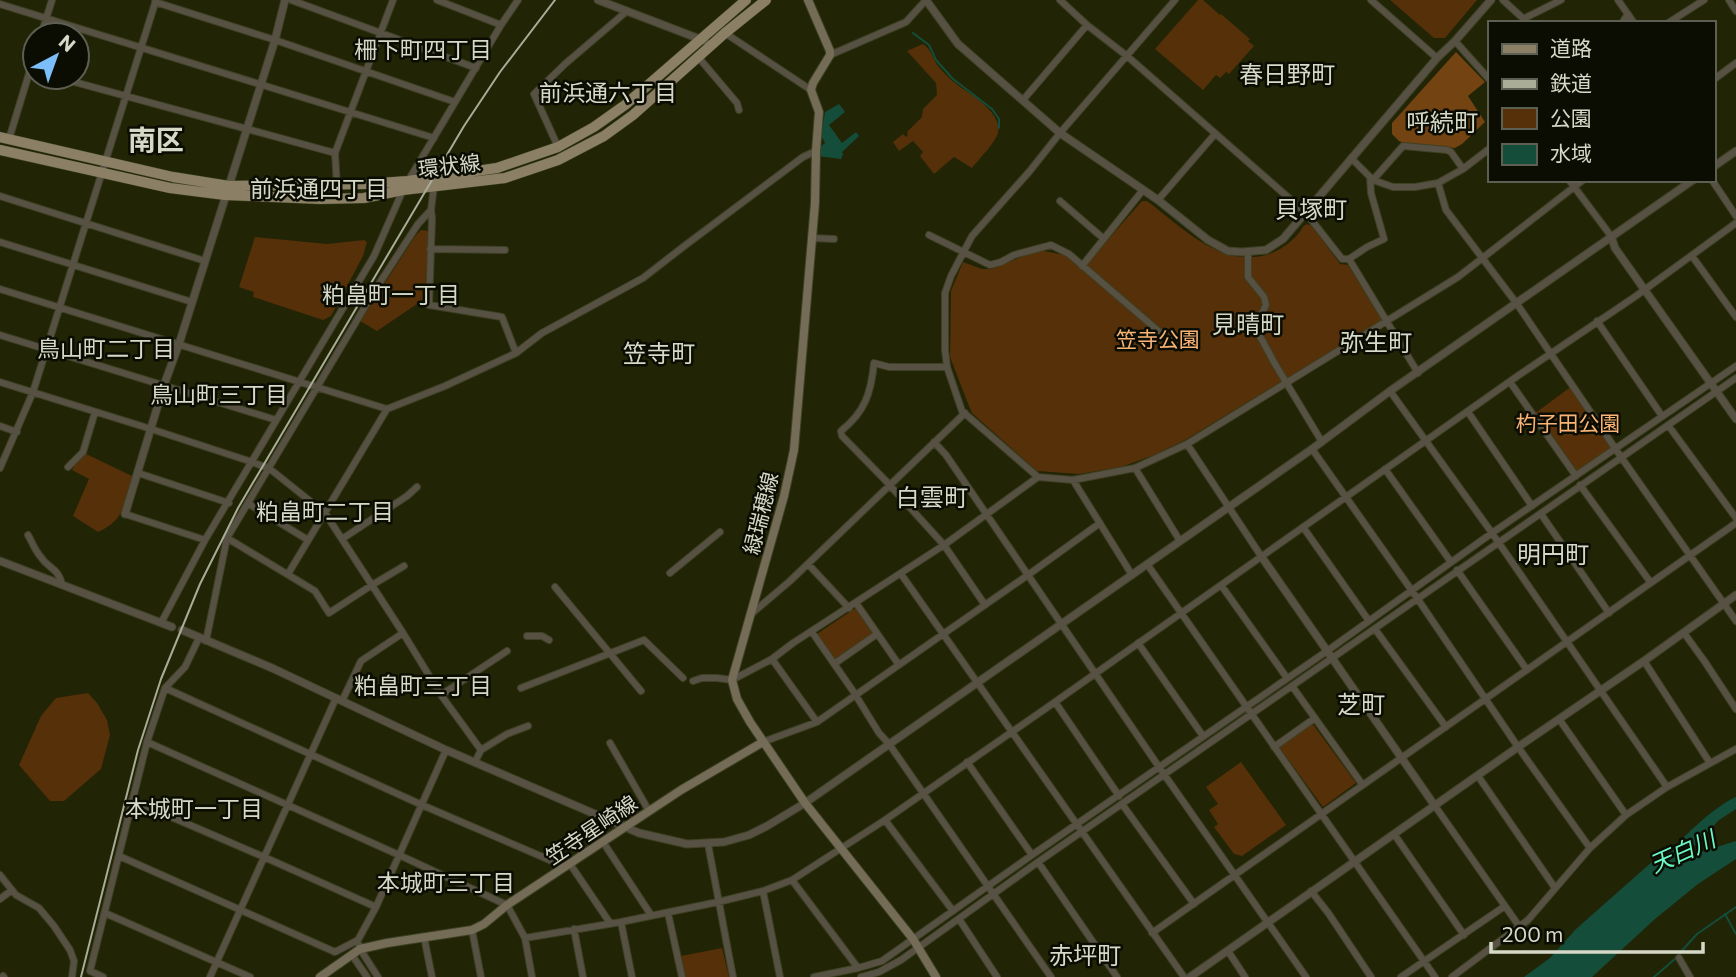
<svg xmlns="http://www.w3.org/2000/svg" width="1736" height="977" viewBox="0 0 1736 977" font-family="Commissioner,'Noto Sans JP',sans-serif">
<rect width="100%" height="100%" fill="#212405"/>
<path fill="#553009" d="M1198,0H1203L1220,15L1221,14L1250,39L1248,41L1254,46L1229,74L1226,72L1220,78L1216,75L1203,90L1155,49Z
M1390,0H1477L1445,38H1434Z
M923,44C931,49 933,59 938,66C943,72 948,77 954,82C967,93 1003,111 998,133C995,143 979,159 972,168L954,157L934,174L920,156L923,152L913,141L899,151L893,142L903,134L906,137L908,135L907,132L922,117L923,109L937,95L936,83L907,51Z
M1142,201H1147C1183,228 1223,271 1272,253C1282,249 1291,242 1298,234C1301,231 1302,227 1305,225C1307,224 1309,225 1311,225L1340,264L1348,265L1381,318V321L1185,440L1154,455L1121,467L1079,474L1037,471L972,413L969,406L950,357L951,291L963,262L982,269H991L1039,250L1064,255L1082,269Z
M421,230L428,231L426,298L377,331L360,321L416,235Z
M255,237L327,244L364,240L367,242L363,256L331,316L323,320L253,297L254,292L239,287Z
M1572,386L1614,448L1577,475L1534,414Z
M82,452L132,476C124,504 126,519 98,532L73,516L89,479L72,470Z
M857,607L875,634L835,661L817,634Z
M88,693L97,703L107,720L110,735L101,769L64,801H50L19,765L41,716L56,698Z
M1312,723L1356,783L1323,807L1279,747Z
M1241,762L1286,825L1242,856L1234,854L1214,827L1218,824L1209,810L1218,804L1206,787Z
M722,948L729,977H685L681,956Z"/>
<path fill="#734311" d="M1456,52L1485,82L1468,96L1485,122L1462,144L1455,148L1404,143L1399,141L1392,134V123Z"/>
<path fill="#144e3b" d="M839,104L845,112L829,125L842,143L856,132L859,136L842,152L843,154L841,159L818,156L820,147L825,143L823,139L821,137L825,112Z
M1736,797V809L1719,820L1684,857L1736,841V859L1698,884L1655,919L1592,977H1524L1550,958L1576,929L1653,861L1661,860C1681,840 1711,808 1736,797Z"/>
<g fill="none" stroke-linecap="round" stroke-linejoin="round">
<path stroke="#144e3b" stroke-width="2" d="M913,33L929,45L936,60L953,79L992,109L999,119V128
M1725,914L1736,934
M1678,955L1697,934L1736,907
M1654,977L1676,958"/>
<defs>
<path id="minor" d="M291,0L476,68
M437,0L501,25
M1060,0L1087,25L1127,56L1306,213L1342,259H1349L1367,247L1384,239L1371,193L1370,177
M1175,0L1060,133L1029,172L972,236L951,276L945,293V350L947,367L962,411L1038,477L1073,480L1135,468L1187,444L1458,277L1583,180
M1371,0L1437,58
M1503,0L1528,23
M1618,0L1634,23
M1729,0L1736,11
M155,2L275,40L455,102
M0,4L434,138
M1523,19L1561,0
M1622,23L1628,14
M1668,23L1704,0
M725,33L811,90
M41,35L52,0
M1455,41L1489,79
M830,55L906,22L926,0
M699,58L737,103L739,110
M56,77L335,153
M1713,80L1736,63
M1023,100L1087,25
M9,139L35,54
M558,147L534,94L565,64L627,11
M1351,158L1373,180L1393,187H1415L1438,183L1463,169L1489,149
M1373,180L1403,146L1447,150L1451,152L1463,169
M1569,180L1611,236
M1712,180L1736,216
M408,181L501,25L518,0
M1438,183L1446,210L1517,304L1621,457L1736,621
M337,186L335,153L393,0
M434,186L431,210L432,218L429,305L502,317L516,353
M0,196L205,261
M1158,200L1215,134
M1060,201L1104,239
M929,235L990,265L1001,262L1014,255L1051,245L1069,254L1170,341
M812,238L834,239
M0,242L192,302
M430,249L505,250
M1248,252V277L1264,297L1266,305L1255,327L1275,364L1322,442
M1692,256L1736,317
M1349,259L1418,373
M1082,266L1143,190
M0,289L387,409L445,386L516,353L542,333L643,278L683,247L803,157L816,151
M1597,321L1662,416
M0,335L276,420
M947,367H889L874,363C871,393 865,412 841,431L842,436L885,480L944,545L985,605
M0,382L151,429L252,462L270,469L325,513L403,633L441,695L481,750
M1510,382L1576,476
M1390,391L1492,533L1667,787
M1468,412L1532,506
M1668,425L1736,518
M0,426L17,432
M934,442L946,455L1159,767L1306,977
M1187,444L1261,556
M1312,449L1417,598L1518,747L1590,848
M68,467L83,452L95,412
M0,468L33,392L156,0
M1135,468L1180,541
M1385,469L1451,562
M138,473L229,503
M1073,480L1132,575
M1580,485L1651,583
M249,504L308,540
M125,514L205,540
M1541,514L1609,613
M1303,527L1369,621
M28,535C32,542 35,550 40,556C49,570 57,566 62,584
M227,538L315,591L329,613L372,585L404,566
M342,539L407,496L417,487
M808,564L849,608
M1147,564L1435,977
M1457,570L1527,670
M670,573L720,532
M288,574L387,409
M901,574L1184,977
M1221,585L1287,678
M555,587L641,691
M856,603L899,665
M750,615L790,581L965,413
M161,623L205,540L374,256L403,190
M1375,629L1446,727
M812,632L853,691L879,733L889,744L1051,977
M1684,633L1705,662L1736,709
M527,636H542L549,640
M206,641L227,538L375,290L418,224L431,210
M1138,643L1203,736
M772,659L817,722
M1644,661L1710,763
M834,664L877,634
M693,681L702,678H717L732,680L772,659L793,643L944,545L1038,477
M1292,686L1362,784
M165,688L422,805L566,867
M521,688L644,640L683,678
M441,695L507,651
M342,701L361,661L403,633
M1055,702L1119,796
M1559,719L1626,815
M147,742L399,855L507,905L525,938L532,977
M763,742L817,722L1028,575L1100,523
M610,743L649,811
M1274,747L1315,718
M475,762L481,750L507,734L528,726
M967,762L1032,855
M1478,776L1555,888
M132,800L264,857L376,907
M1122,804L1194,904
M1435,806L1519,926
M885,820L953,911
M1394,834L1464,935
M603,842L651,915
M708,844L733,977
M119,856L335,952L358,940L376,907L446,750
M1038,862L1117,977
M570,864L610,923
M0,875L16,895L39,908L54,926L70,950L74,961L72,977
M792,880L858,968
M763,891L780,977
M1311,891L1329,914L1371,977
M0,899L12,890
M105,913L250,977
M668,913L682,977
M959,919L997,977
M621,922L632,977
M574,929L583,977
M472,930L481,977
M1152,933L1736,523
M424,937L432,977
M525,938L621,922L718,902L763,891L792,880L885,820L1055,702L1519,375L1636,296L1736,223
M359,945L360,949L378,977
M1228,951L1245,977
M352,955L367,977
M1679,958L1690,977
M3,976L4,977
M103,977L90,971L147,742L165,688L185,667L199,638
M210,977L336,698
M814,977L858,968L882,961L1032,855L1327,651L1492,533L1736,366
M861,977L879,972L901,960L1038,862L1736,378
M1401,977L1505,906
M1452,977L1528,920L1590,848L1626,815L1667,787L1736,749"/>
<path id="tertiary" d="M598,0L705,41
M926,0L958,44L1060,133L1158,200L1208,240L1228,251L1242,252L1266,250L1283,239L1437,58L1455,41L1491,0
M1713,167L1736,151
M1611,236L1615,248L1736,419
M125,514L164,385L179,344L275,40L285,0
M1261,556L1435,806
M0,561L172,627
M182,630L272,668L446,750L639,833L687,844L724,842L749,835L767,826L805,803L1312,449L1390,391L1693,180
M1190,977L1518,747L1644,661L1736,595"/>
<path id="secondary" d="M808,0L830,51V55L813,83L811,90L819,112L816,151L815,203L794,450L784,496L732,680L737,699L750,722L805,803L913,939L936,977
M320,977L360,949L387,943L472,930L484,924L507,905L681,790L763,742"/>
<path id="primary" d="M0,137L173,177L229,186L366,184L408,181L497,168L558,147L594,127L625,105L746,0
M0,150L170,188L225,195L320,199L364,198L403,190L505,178L558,160L604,136L633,115L725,33L766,0"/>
</defs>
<use href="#minor" stroke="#3e4124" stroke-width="8"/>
<use href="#tertiary" stroke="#3e4124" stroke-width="9"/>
<use href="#secondary" stroke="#3e4124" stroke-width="10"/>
<use href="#primary" stroke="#3e4124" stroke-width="11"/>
<use href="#minor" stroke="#575144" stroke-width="6"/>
<use href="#tertiary" stroke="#575144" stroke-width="7"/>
<use href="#secondary" stroke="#746c57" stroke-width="8"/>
<use href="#primary" stroke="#8b8065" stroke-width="10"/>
<path stroke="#a9ac97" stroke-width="2" d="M81,977L138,750L161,679L200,584L238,508L464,126L500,72L555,0"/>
</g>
<g text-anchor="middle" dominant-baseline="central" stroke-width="5" stroke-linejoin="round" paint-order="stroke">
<g font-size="21" fill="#d6d9c7" stroke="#0b0d03">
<text transform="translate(449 165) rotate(-7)">環状線</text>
<text transform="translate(760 513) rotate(-76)">緑瑞穂線</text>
<text transform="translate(591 829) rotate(-34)">笠寺星崎線</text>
</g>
<g font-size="21" fill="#f9b374" stroke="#0b0d03">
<text x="1158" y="338">笠寺公園</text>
<text x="1568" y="422">杓子田公園</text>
</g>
<g font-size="23" fill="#d6d9c7" stroke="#0b0d03">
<text x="423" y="49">柵下町四丁目</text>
<text x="608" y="92">前浜通六丁目</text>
<text x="319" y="188">前浜通四丁目</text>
<text x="391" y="294">粕畠町一丁目</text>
<text x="106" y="348">鳥山町二丁目</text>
<text x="219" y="394">鳥山町三丁目</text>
<text x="325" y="511">粕畠町二丁目</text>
<text x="423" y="685">粕畠町三丁目</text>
<text x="194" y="808">本城町一丁目</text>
<text x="446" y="882">本城町三丁目</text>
</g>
<g font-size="23" font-style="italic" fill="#6af8c7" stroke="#0b0d03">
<text transform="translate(1682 851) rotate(-24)">天白川</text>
</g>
<g font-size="24" fill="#d6d9c7" stroke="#0b0d03">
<text x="1287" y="73">春日野町</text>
<text x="1442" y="121">呼続町</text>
<text x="1311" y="208">貝塚町</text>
<text x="1248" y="323">見晴町</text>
<text x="1376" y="341">弥生町</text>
<text x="659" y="352">笠寺町</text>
<text x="932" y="496">白雲町</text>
<text x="1553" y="553">明円町</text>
<text x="1361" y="703">芝町</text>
<text x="1085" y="954">赤坪町</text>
</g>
<g font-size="28" font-weight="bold" fill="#d6d9c7" stroke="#0b0d03">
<text x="156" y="139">南区</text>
</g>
</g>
<rect x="1488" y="21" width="228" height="161" fill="#0b0d03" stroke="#5c5f51" stroke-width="2"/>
<rect x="1502" y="44" width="35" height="10" fill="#8b8065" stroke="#5c5f51" stroke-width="2"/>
<text x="1550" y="56" font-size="21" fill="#d6d9c7">道路</text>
<rect x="1502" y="79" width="35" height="10" fill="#a9ac97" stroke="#5c5f51" stroke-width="2"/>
<text x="1550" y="91" font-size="21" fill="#d6d9c7">鉄道</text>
<rect x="1502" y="108" width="35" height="21" fill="#553009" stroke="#5c5f51" stroke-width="2"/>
<text x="1550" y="126" font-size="21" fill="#d6d9c7">公園</text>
<rect x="1502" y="144" width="35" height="21" fill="#144e3b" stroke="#5c5f51" stroke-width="2"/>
<text x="1550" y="161" font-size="21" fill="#d6d9c7">水域</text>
<g transform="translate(56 56) rotate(41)"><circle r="33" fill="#0b0d03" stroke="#5c5f51" stroke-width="2"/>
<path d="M0-5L12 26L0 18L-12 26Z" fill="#7cbef9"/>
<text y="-10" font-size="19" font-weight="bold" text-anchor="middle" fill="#d6d9c7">N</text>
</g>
<path d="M1491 942v10h212v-10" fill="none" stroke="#d6d9c7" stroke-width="3.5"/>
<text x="1502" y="942" font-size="21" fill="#d6d9c7" stroke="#0b0d03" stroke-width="5" paint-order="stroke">200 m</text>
</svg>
